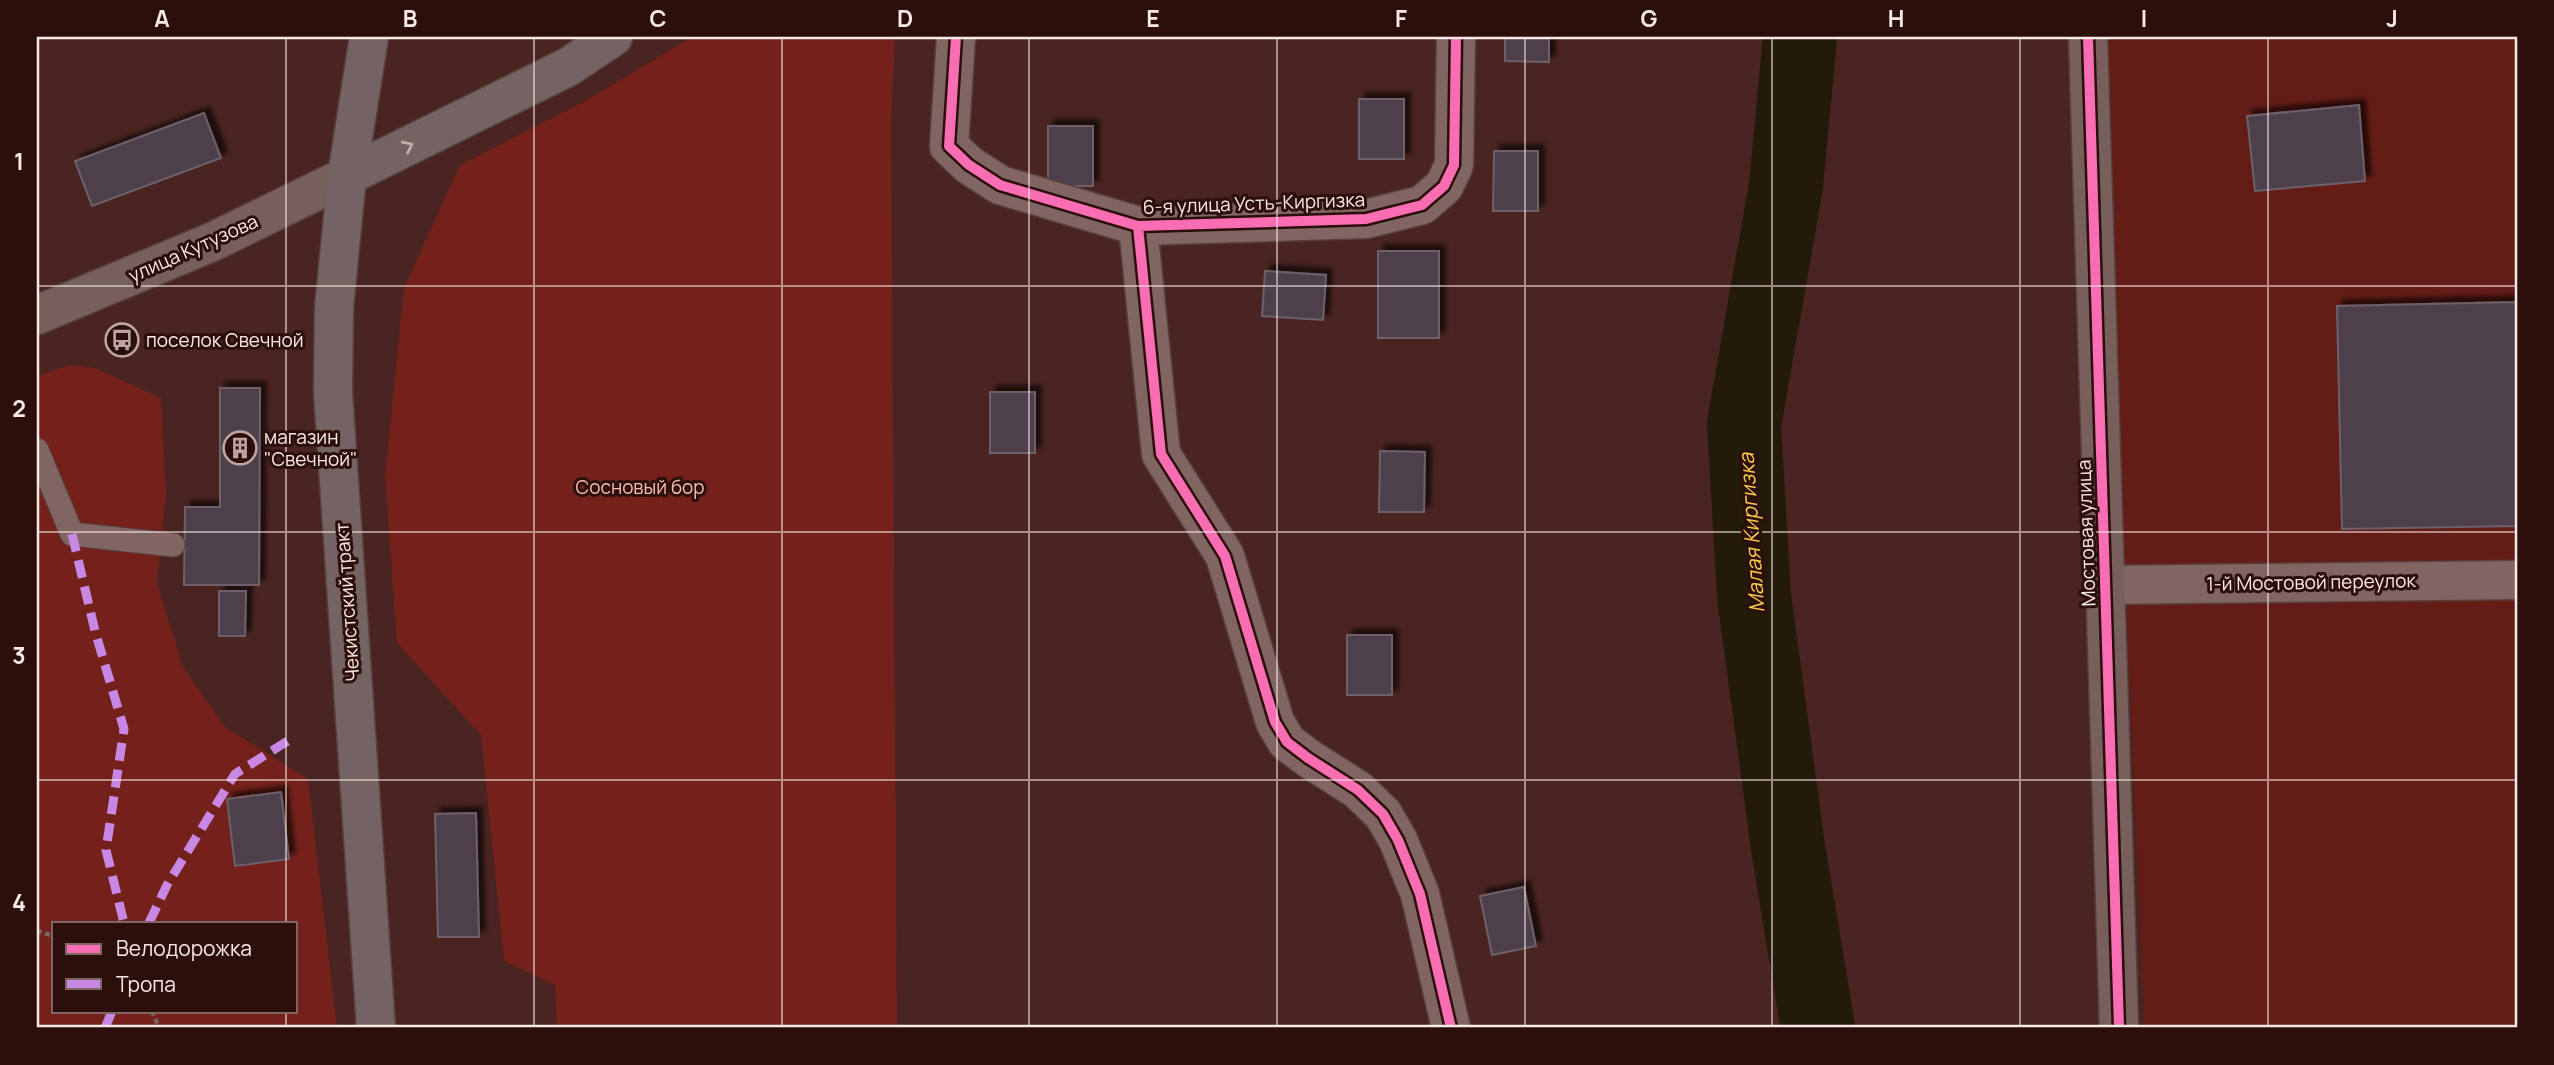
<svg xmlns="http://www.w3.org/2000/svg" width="2554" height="1065" viewBox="0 0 2554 1065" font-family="Manrope,sans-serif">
<defs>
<filter id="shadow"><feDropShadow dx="6" dy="-6" stdDeviation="2" flood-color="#0009"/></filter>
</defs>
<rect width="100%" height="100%" fill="#492421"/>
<path fill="#631c16" d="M2108,37H2517V1028H2145L2125,583Z"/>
<path fill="#73211a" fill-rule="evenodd" d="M692,37H895L891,122L897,1028H557L555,985L504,961L481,735L397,643L385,475L404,288L460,165L583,102Z
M69,365L95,368L161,398L166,495L157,583L183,667L225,727L308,779L337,1028H37V376ZM54,923H296V1011H54Z"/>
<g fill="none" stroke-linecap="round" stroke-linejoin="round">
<path stroke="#241a09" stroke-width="74" d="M1800,37L1786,186L1744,424L1754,596L1788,847L1818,1028"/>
</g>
<path fill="#4e414b" stroke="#6d606b" stroke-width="2" filter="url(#shadow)" d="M1505,37H1549V62L1505,61Z
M1359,99H1404V159H1359Z
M2359,105L2365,181L2255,191L2247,116Z
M204,113L221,158L92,206L75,161Z
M1048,126H1093V186H1048Z
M1494,151H1538V211H1493Z
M1378,251H1439V338H1378Z
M1265,271L1326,275L1323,320L1262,316Z
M2517,302V526L2342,529L2337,306Z
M220,388H260L259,585H184L185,507H220Z
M990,392H1035V453H990Z
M1380,451L1425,452L1424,512H1379Z
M219,591H246L245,636H219Z
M1347,635H1392V695H1347Z
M281,792L289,859L235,866L227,799Z
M476,813L479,937H438L435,814Z
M1524,887L1536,946L1492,955L1480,896Z"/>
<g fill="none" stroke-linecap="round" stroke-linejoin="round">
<defs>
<path id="lane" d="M37,450L72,534L173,545"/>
<path id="street" d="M956,37L949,146L969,165L1000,185L1138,226L1366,219L1422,205L1444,186L1454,165L1456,37
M1138,226L1161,454L1225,556L1275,722L1287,742L1308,758L1358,790L1383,814L1398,840L1420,894L1451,1028
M2105,585L2517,580"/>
<path id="secondary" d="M2088,37L2119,1028
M37,315L212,242L347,176"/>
<path id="primary" d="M369,37L347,176L334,308L333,392L376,1028
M347,176L568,67L613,37"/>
</defs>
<use href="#lane" stroke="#58403e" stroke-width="25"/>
<use href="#street" stroke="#58403e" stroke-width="41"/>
<use href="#secondary" stroke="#58403e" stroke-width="41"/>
<use href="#primary" stroke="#58403e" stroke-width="41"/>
<path stroke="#7c6461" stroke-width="4.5" stroke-dasharray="5 3.5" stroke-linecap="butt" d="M37,931L54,936
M152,1011L159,1028"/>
<use href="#lane" stroke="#806562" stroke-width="23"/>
<use href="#street" stroke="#806562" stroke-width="38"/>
<use href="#secondary" stroke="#77605c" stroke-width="38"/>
<use href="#primary" stroke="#746362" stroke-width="38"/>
<path stroke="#c787e3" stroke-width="9" stroke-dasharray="18 9" stroke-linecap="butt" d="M72,534L95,631L124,729L106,850L124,923
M149,923L167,885L235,774L294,737
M105,1028L112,1011"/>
<defs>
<path id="cycleway" d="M956,37L949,146L969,165L1000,185L1138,226L1366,219L1422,205L1444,186L1454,165L1456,37
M2088,37L2119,1028
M1138,226L1161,454L1225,556L1275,722L1287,742L1308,758L1358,790L1383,814L1398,840L1420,894L1451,1028"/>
</defs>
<use href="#cycleway" stroke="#2c0f0b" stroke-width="15"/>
<use href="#cycleway" stroke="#f96db3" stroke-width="10"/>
</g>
<defs><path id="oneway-chevron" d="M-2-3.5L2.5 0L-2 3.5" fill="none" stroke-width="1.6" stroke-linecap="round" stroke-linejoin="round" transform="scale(1.75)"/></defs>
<use stroke="#beadab" href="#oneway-chevron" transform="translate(408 146) rotate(-26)"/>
<path fill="none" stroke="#fae9e6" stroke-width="2" stroke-opacity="0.55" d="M286,37V923M534,37V1028M782,37V1028M1029,37V1028M1277,37V1028M1525,37V1028M1772,37V1028M2020,37V1028M2268,37V1028M37,286H2517M37,532H2517M37,780H2517M286,1011V1028"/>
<defs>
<symbol id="bus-ring" viewBox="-11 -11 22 22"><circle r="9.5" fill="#2c0f0b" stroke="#bca4a1" stroke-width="1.5"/><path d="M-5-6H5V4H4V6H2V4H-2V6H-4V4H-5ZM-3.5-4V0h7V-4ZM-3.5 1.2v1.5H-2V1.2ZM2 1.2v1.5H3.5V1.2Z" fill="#bca4a1"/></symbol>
<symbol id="building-ring" viewBox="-11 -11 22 22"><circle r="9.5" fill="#2c0f0b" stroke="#bca4a1" stroke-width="1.5"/><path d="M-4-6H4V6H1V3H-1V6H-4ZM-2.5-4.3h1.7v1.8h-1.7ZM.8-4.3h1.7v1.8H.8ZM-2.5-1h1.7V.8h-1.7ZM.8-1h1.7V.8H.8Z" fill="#bca4a1"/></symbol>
</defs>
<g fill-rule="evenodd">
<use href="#bus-ring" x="103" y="321" width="38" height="38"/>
<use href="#building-ring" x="221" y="429" width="38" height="38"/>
</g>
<g text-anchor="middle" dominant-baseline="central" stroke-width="6" stroke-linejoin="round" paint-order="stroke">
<g font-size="19" fill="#fae9e6" stroke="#2c0f0b">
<text transform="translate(1254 203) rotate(-2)">6-я улица Усть-Киргизка</text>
<text transform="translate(193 248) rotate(-24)">улица Кутузова</text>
<text transform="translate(2086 533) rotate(-92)">Мостовая улица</text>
<text transform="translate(2311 582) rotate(-1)">1-й Мостовой переулок</text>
<text transform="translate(347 602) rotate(-94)">Чекистский тракт</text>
</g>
<g font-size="19" fill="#fae9e6" stroke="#2c0f0b" text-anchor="start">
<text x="146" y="340">поселок Свечной</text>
<text x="264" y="437">магазин<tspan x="264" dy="22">"Свечной"</tspan></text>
</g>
<g font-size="19" fill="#fbbbb1" stroke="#2c0f0b">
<text x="640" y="487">Сосновый бор</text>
</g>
<g font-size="21" font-style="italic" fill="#fbcd4a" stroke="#2c0f0b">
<text transform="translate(1751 533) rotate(-94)">Малая Киргизка</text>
</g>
</g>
<rect width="2554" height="1065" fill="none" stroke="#2c0f0b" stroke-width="77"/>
<rect x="52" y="922" width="245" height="91" fill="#2c0f0b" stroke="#7e6663" stroke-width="2"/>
<rect x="66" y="944" width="35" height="10" fill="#f96db3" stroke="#7e6663" stroke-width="2"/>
<text x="116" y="956" font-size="21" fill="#fae9e6">Велодорожка</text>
<rect x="66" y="979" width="35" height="10" fill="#c787e3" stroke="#7e6663" stroke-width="2"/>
<text x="116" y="992" font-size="21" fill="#fae9e6">Тропа</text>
<rect x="38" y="38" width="2478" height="988" fill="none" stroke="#fae9e6" stroke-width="2.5"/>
<g font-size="23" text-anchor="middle" font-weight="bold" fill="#fae9e6">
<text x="162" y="27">A</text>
<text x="410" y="27">B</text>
<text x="658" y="27">C</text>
<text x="905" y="27">D</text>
<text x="1153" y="27">E</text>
<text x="1401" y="27">F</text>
<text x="1649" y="27">G</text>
<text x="1896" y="27">H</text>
<text x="2144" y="27">I</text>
<text x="2392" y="27">J</text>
<text x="19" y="170">1</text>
<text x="19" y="417">2</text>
<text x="19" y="664">3</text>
<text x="19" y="911">4</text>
</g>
</svg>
